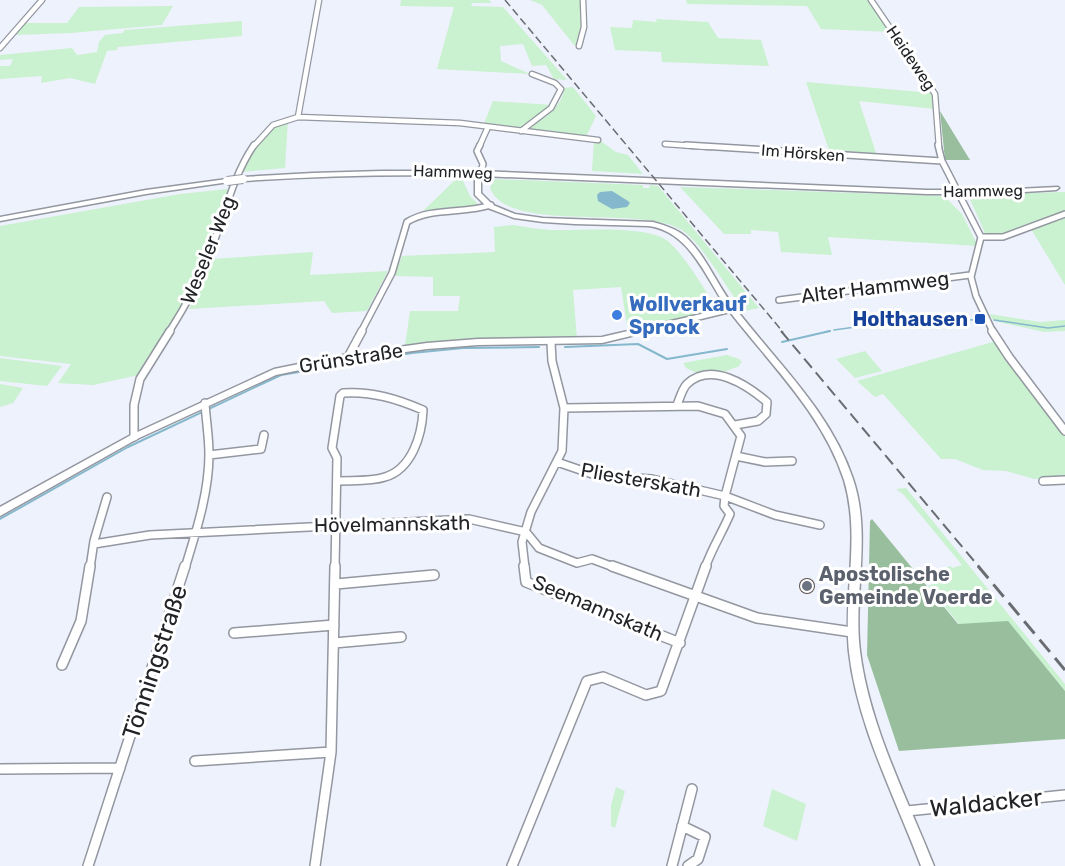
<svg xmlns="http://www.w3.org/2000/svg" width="1065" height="866" viewBox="0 0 1065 866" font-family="Rubik,sans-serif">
<rect width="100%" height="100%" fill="#eef2fc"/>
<path fill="#caf1d0" d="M401,0H489L492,3H472L471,6L503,7L567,80L554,79L546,65L532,66L523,44L500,46L501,61L530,74L437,69L454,7L400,6Z
M530,0H580L581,27L577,45H574L542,5Z
M686,0H868L891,32L821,29L807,6L687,4Z
M173,6L162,25L71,33L14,35L23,23H67L79,7Z
M656,19L708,22L718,38L761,40L769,66L662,62L661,52L615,50L610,27L632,28L633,20L657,22Z
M242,21V36L118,47L117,50L107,51L95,84L70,78L41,83L42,76L0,79V66H10L13,59L0,60V55L72,48L77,55L97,52L99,42L105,35L123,33L124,30Z
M806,82L932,93L935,109L859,101L877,156L830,153Z
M573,87L596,116L586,137L527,130C541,119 563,108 564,88Z
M493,101L552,105L520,130L483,126Z
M288,120L285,168L241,172C252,149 264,129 288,120Z
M594,141L602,142L616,152L628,155L643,174L592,171Z
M457,178L462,179L470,196L481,207L421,213Z
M494,179L643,185V188H649L650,185L658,186L759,308L744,311C728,291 700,239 680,229C636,205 507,234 490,188Z
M680,187L944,196L962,214L978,246L828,237L832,255L781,252L778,232L751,230V234H724Z
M228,189L208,252L189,295L139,375L93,385L58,383L71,364L0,356V226L180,194Z
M1065,192V212L1000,235L985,233L968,195Z
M1065,216V285L1031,229Z
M513,225C525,227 538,229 550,230C577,231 650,224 669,242C689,261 703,288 718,310L628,332L621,287L573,290L577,339L478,338L405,346L410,311H458L460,296H433V277L394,276L402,256L495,252L494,227Z
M313,252L310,275L388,271L367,311L332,313L324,301L189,309L212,259Z
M989,314L1040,322L1065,320V331L1044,332L994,321Z
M996,341L1065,437V477L1034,479L1006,471L983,470L955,459H941L883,394L875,397L857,381Z
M865,351L882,371L855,378L836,359Z
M727,355L739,359L742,362L738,367C731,368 726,372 720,374C709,377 696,373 686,368L683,363Z
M0,358L62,366L47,386L0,381Z
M0,384L23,388L13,403L0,407Z
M906,488L1065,684V691L1008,622L959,624L928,586L939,582L932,573L950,566L952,568L962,565L904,495L896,489Z
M616,787L625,791L615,828L611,826V805Z
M772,789L806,804L797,841L763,826Z"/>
<path fill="#98be9e" d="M940,111L970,160H945Z
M872,519L958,624L1008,621L1065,691V739L899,751L867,655L870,521Z"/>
<path fill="#85b8cd" d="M612,191L628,201L630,203L627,207L612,209L598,201L597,195L600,192Z"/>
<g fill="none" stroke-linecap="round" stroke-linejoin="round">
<path stroke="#85b8cd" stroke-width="1.5" d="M994,320L1048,328L1065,326
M834,330L912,319L980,320
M825,332L830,331"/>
<path stroke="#85b8cd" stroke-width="2" d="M782,342L830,331
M565,347L638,344L667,359L727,349
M0,519L128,447L281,375L412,353L463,348L539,347"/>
</g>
<path fill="#5a504e" d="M799 586a8 8 0 1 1 16 0a8 8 0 1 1-16 0Z"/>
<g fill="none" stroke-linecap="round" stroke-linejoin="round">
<defs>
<path id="street-far3" d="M319,0L298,117L460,123L598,140
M871,0L935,94L939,147
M579,46L584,27L583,0
M0,48L42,0
M521,131L551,108L561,89L555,83L532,74
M665,144L710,147
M253,147L273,125L298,117
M479,147L488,127"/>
<path id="street-far2" d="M480,145L477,151L483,164L481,173
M686,145L942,161
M938,145L942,161L981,237L971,277L976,296L993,332
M981,237H1003L1065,214
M779,300L970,275
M169,332C185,307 199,282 210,253C224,218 232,177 254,145
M361,332L392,273L407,222C431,207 464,214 491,205"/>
<path id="street-far1" d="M992,331L1009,357L1065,431
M348,357L362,331
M677,405C680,398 682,389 687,384C711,361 747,385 767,402L766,414L758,421L735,425
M564,408L698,406L725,414L741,436L725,496L724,506L730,514C722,533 712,548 705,568
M134,437V405L140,379L170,331
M209,455L261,449L264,435
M736,456L765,462L792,461
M557,462L598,476L652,479L725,496L775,515L820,525
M1043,481L1065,480
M94,544L150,535L469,519L526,532L539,548L577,563L592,559L616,568
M90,568L94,541L107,497
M185,568C196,532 209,493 209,454C209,437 206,420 205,403
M335,568L337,458L332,448L340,396L343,393C372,391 397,399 423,410C422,435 412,469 385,477C370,482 353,480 337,481
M525,568L522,542L531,512L562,451L564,408L552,361L551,343"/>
<path id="street" d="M524,566L526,582L680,643
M612,566L757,618L852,632
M336,584L434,575
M234,633L334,625
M334,643L401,637
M62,665L81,621L90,566
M195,761L331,752
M0,769L120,768
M907,811L1065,795
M682,826L705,837L698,859L688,866
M88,866L185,566
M315,866L331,752L335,566
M512,866L587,681L603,677L646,695L661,691L706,566
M672,866L692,789"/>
<path id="secondary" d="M382,171H478L927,190H991L1058,187L1059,188L1056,190L991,194H927L481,176V193L493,205L515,214L543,218L653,222C664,225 677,229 686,237C706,256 716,283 732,304C775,361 830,410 853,479C872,535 853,595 860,651C869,725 907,798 934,866H921C895,797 857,725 849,652C843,595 861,536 844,480C823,415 771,365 730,312L602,343L478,345L427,349L348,360L276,375L137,439L0,516V507L131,435L274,369L348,354L427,343L478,339L602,337L727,308C705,277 690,231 648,226L575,224L543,222L514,218L488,208L475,195V176C397,174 320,176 243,181L240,179L243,177L313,173Z
M227,179L230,181L229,182L146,194L0,221V217L146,190Z"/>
</defs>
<use href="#street-far3" stroke="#9397a0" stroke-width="7"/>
<use href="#street-far2" stroke="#9397a0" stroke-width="8"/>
<use href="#street-far1" stroke="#9397a0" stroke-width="10"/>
<use href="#street" stroke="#9397a0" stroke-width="12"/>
<use href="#secondary" stroke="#9397a0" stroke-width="3"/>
<use href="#street-far3" stroke="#fff" stroke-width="4.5"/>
<use href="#street-far2" stroke="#fff" stroke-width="5"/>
<use href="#street-far1" stroke="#fff" stroke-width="7"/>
<use href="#street" stroke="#fff" stroke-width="9"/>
<use href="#secondary" fill="#fff" fill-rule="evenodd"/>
<path stroke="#6a6c72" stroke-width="1.5" stroke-dasharray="8 4" stroke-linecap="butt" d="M505,0L783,332"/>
<path stroke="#6a6c72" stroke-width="2" stroke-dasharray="12 6" stroke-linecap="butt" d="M781,331L980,568"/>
<path stroke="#6a6c72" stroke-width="3" stroke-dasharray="16 8" stroke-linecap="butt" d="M978,566L1065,670"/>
<defs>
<path id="secondary-bridge" d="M227,181L243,179"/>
</defs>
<use href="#secondary-bridge" stroke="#9397a0" stroke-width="10" stroke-linecap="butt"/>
<use href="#secondary-bridge" stroke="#fff" stroke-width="8"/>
</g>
<circle fill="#3f7fe0" stroke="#fff" stroke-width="2" cx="617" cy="315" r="6"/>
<rect fill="#1a4fb4" stroke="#fff" stroke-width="2" x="974" y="313" width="12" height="12" rx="3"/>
<circle fill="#6b7280" stroke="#fff" stroke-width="2" cx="807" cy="586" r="6"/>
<g text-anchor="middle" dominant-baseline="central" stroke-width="6" stroke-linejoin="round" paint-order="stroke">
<g font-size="16" fill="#212327" stroke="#fff">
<text transform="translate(911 58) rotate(56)">Heideweg</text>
<text transform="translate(803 153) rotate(4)">Im Hörsken</text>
<text transform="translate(453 172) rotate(2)">Hammweg</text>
<text transform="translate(983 191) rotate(-1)">Hammweg</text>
</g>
<g font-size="20" fill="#212327" stroke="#fff">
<text transform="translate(208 250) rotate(-68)">Weseler Weg</text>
<text transform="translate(875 287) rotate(-7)">Alter Hammweg</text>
<text transform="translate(351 358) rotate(-9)">Grünstraße</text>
<text transform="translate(641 480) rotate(10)">Pliesterskath</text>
<text transform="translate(392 524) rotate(-1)">Hövelmannskath</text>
<text transform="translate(598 608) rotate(23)">Seemannskath</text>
</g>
<g font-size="20" font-weight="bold" fill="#366cbe" stroke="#fff" text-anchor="start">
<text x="629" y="304">Wollverkauf<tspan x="629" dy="23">Sprock</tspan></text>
</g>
<g font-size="20" font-weight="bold" fill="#164399" stroke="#fff" text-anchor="end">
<text x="968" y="319">Holthausen</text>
</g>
<g font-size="20" font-weight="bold" fill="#5b616d" stroke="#fff" text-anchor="start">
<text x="819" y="574">Apostolische<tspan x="819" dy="23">Gemeinde Voerde</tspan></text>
</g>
<g font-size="24" fill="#212327" stroke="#fff">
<text transform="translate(155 662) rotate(-72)">Tönningstraße</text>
<text transform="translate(986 803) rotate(-6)">Waldacker</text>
</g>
</g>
</svg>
